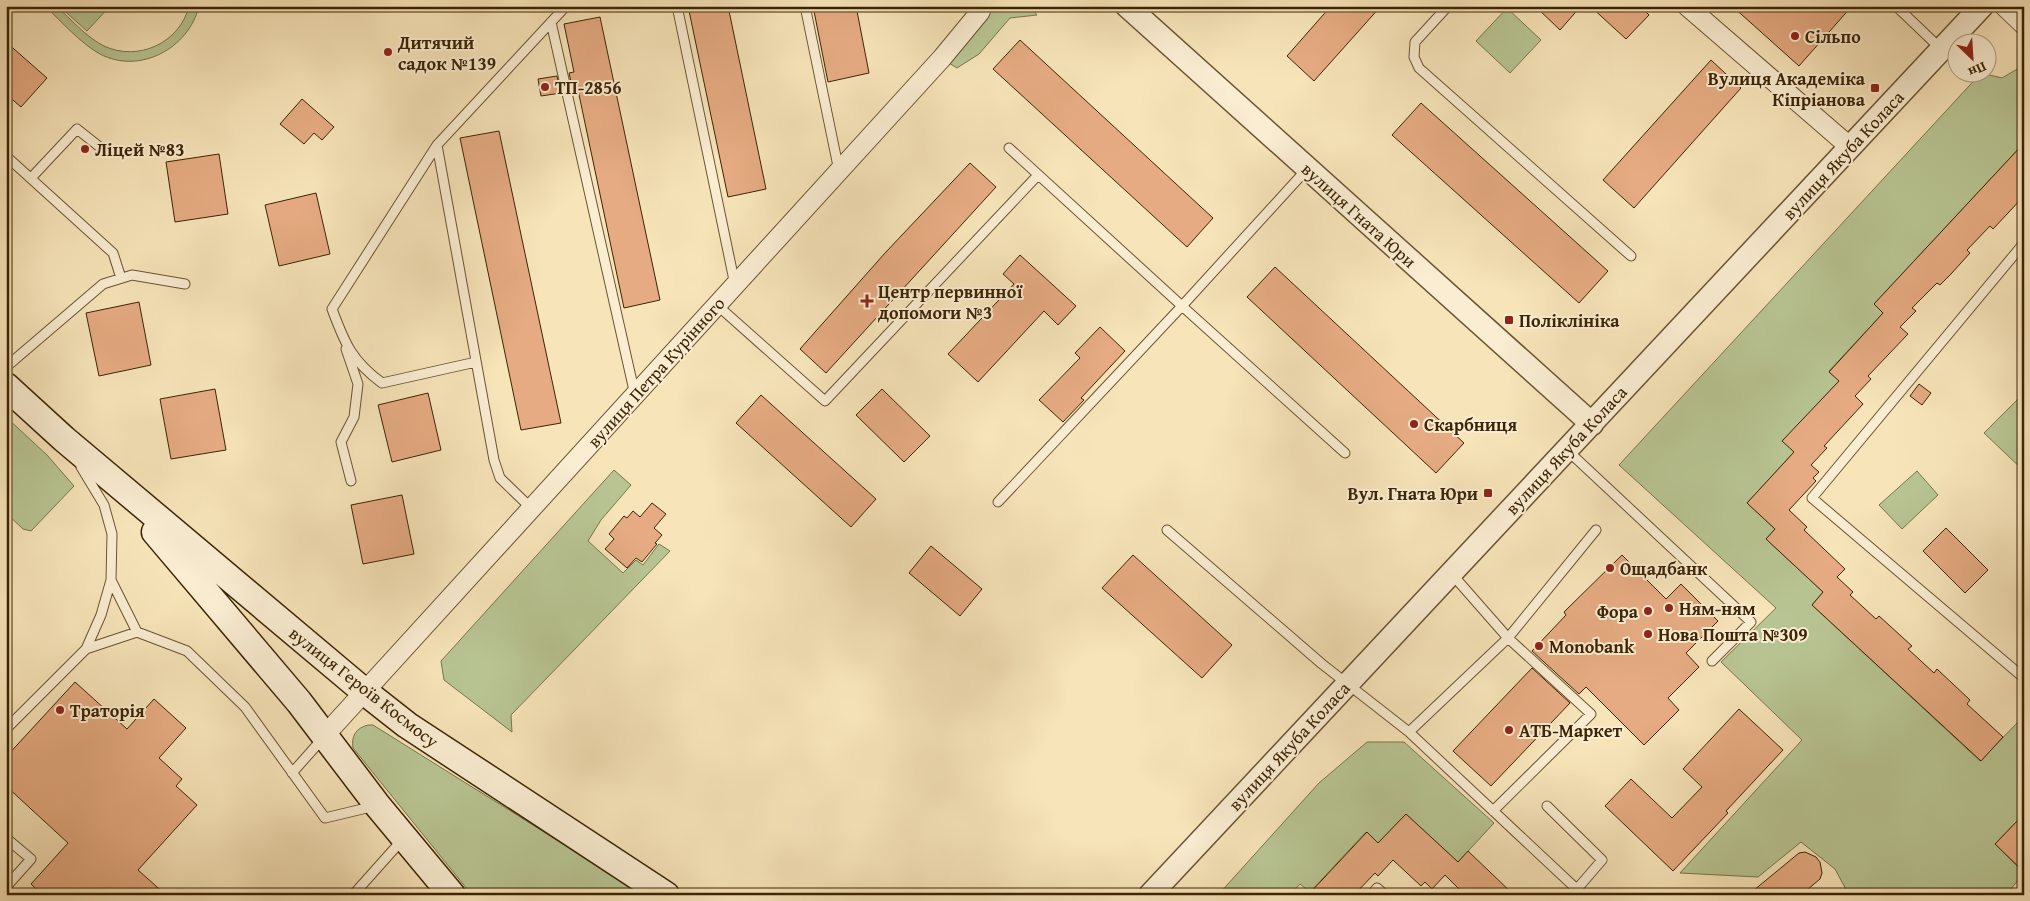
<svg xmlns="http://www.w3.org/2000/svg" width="2030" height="901" viewBox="0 0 2030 901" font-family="'Gentium Book Plus',serif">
<rect width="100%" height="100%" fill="#f7e4b9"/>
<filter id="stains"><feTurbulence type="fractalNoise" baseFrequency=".004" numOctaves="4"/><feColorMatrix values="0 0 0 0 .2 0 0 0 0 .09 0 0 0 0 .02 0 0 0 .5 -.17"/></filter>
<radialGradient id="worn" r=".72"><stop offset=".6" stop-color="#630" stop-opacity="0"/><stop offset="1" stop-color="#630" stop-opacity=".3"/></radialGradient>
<path fill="#b8c593" stroke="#7a744c" d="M45,6H56C71,19 86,37 104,46C138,62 180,43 189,6H199C189,48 140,75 100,54C80,43 62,22 45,6Z
M59,6H110L87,31Z
M985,6H1030L1037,15L1010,18L979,54L957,68L944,60Z
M1507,8L1541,40L1510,73L1476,41Z
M2024,65V143L1874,304L1883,313L1829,371L1839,381L1783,441L1794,452L1747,503L1775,529L1766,539L1823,592L1812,605L1980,761L2024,716V814L1995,844L2024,873L2006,895H1849L1835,869L1801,842L1758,877L1680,873L1802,740L1721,662L1776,608L1619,465L1981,73L2002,78Z
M2020,397L2024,401V471L1984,433Z
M6,417L47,455L74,486L31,531L23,529L6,513Z
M614,470L631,485L601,520L588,541L623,573L636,560L643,565L659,544L670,551L511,715L512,732L444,680L441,661Z
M1917,471L1938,495L1902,529L1879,505Z
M368,725H373L645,895H472L353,748C351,736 356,728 368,725Z
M1367,742H1404L1494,823L1458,862L1406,814L1378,843L1366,832L1310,892L1300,884L1290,895H1218L1319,783Z"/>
<path fill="#e6ab82" stroke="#3c2404" d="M688,6H728L766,189L728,197Z
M813,6H856L869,73L828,82Z
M1331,6H1381L1314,81L1287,56Z
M1535,6H1581L1560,30Z
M1590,6H1640L1649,15L1626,39Z
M1732,6H1852L1799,66Z
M600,17L660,300L624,308L578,90H573L569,73L574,72L564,24Z
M1020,40L1213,218L1187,247L993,69Z
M6,42L47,78L21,107L6,94Z
M1711,60L1741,88L1634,208L1603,180Z
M557,76L561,93L541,96L538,79Z
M302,99L334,127L322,140L314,133L304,144L280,124Z
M1421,103L1608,271L1579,303L1392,135Z
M499,131L561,423L521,430L460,138Z
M2024,143V196L1993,229L1990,226L1967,250L1970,253L1951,274L1940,285L1937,283L1912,308L1916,311L1900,327L1908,334L1868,376L1871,379L1855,396L1863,404L1824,446L1827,448L1811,465L1819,472L1813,478L1816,481L1789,510L1807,527L1804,530L1845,569L1837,577L1853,592L1850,595L1876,619L1879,616L1912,646L1908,649L1934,673L1937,669L1970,700L1967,704L2003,737L1981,761L1812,605L1823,592L1766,539L1775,529L1747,503L1794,452L1782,441L1839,381L1829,372L1883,313L1874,304Z
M219,154L228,214L175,222L166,162Z
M970,163L996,187L826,373L800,349L885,253Z
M316,193L330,254L279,266L265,205Z
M1020,255L1076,306L1058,325L1044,311L978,382L948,354L1014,284L1003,274Z
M1275,267L1464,443L1436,473L1247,297Z
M139,302L151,365L99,376L86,313Z
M1100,327L1125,351L1081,398L1084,400L1063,422L1039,400L1080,358L1075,353Z
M1919,384L1931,393L1922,405L1910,396Z
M215,389L226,450L171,459L160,399Z
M882,389L930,436L904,462L856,415Z
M428,393L441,450L392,462L378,405Z
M761,395L876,499L851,527L736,423Z
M402,495L414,554L363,564L351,505Z
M652,503L666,514L654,528L662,535L655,543L657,544L642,562L636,558L627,568L605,549L614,539L609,534L624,516L627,518L633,511L640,517Z
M1946,528L1988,570L1965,593L1923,551Z
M931,546L982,589L960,616L909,573Z
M1133,555L1232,645L1202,678L1102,588Z
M1622,555L1666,599L1681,584L1718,621L1686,653L1699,667L1668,698L1679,710L1644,745L1586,687L1579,694L1532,651L1566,615L1564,612Z
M1532,668L1570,703L1491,786L1453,751Z
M75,682L127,729L154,699L186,728L159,758L182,779L176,786L197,805L138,870L166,895H42L31,884L68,843L6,786V757Z
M1739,709L1783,750L1726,811L1728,813L1673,871L1605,806L1631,779L1672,818L1702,787L1683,769Z
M1406,814L1458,862L1468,851L1514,895H1465L1445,875L1432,889L1425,882L1421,886L1393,860L1378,876L1375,873L1354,895H1308L1367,832L1378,843Z
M2024,814V872L1995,844Z
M1805,852L1816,857L1820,862L1822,873L1820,879L1801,895H1748L1799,853Z"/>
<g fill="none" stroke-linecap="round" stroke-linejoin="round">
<defs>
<path id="service" d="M677,6L735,285
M805,6L839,171
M1448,6L1415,42L1414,57L1419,68L1631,256
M1896,6L1941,49
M551,22L635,395
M437,145L494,460L500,478L532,509
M6,156L113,253L121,278
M1307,169L1182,306L1345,453
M31,178L77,129L101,148
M2024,243L1812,498L2024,678
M717,305L825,401L1038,175
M346,349L358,384L354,417L341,442L351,481
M476,362L382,383C352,361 345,344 332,309L437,145L566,6
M6,367L103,284L132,275L185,284
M1567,450L1751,622L1712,661
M998,502L1182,306L1009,148
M1167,530L1322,664L1409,732L1583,895
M1451,573L1508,638L1591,714L1493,811
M111,580L137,632
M86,649L137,632L187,651L245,707L325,818L375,806
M6,729L86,649L101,615L111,580L112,534L104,505L81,467
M1409,732L1508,638L1596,530
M292,773L324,737
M1547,806L1602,860L1577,889
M6,838L31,859L6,887
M353,895L403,839
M1371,895L1377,888L1385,895"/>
<path id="minor" d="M1687,6L1850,147
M2004,6L2024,25
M325,735L942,58L980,12L982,6"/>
<path id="tertiary" d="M1127,6L1592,424
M1150,895L1982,6"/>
<path id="secondary" d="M6,386L64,439L365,692L407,725L666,895
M155,532L299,702L378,806L452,895"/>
</defs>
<use href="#service" stroke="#6b5431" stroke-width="11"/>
<use href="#minor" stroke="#6b5431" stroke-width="21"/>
<use href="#tertiary" stroke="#6b5431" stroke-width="25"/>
<use href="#secondary" stroke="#3c2404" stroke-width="29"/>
<use href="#service" stroke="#faedd2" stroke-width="9"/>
<use href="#minor" stroke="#faedd2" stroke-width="19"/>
<use href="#tertiary" stroke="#faedd2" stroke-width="22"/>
<use href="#secondary" stroke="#faedd2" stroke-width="26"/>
</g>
<g fill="#8f2418" stroke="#faedd2" stroke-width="2">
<circle cx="1795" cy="36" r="5"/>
<circle cx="388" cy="52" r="5"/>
<circle cx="545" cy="87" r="5"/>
<rect x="1870" y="83" width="10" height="10" rx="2.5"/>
<circle cx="85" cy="149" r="5"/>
<path d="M864.5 293.5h5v5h5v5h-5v5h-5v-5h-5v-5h5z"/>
<rect x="1504" y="315" width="10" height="10" rx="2.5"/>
<circle cx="1414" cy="424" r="5"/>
<rect x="1483" y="488" width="10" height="10" rx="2.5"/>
<circle cx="1610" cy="568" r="5"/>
<circle cx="1669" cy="608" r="5"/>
<circle cx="1648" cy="611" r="5"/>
<circle cx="1648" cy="634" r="5"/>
<circle cx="1539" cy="646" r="5"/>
<circle cx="60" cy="710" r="5"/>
<circle cx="1509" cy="730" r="5"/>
</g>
<g text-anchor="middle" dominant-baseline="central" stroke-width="4" stroke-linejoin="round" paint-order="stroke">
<g font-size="18" font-weight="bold" fill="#3c2404" stroke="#faedd2" text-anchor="start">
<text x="1805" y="36">Сільпо</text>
<text x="398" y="42">Дитячий<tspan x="398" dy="21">садок №139</tspan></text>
<text x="1865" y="78" text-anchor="end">Вулиця Академіка<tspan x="1865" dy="21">Кіпріанова</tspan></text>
<text x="555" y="87">ТП-2856</text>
<text x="95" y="149">Ліцей №83</text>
<text x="878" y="291">Центр первинної<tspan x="878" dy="21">допомоги №3</tspan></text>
<text x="1519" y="320">Поліклініка</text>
<text x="1424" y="424">Скарбниця</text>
<text x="1478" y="493" text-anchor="end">Вул. Гната Юри</text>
<text x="1620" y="568">Ощадбанк</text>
<text x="1679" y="608">Ням-ням</text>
<text x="1638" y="611" text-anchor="end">Фора</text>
<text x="1658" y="634">Нова Пошта №309</text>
<text x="1549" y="646">Monobank</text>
<text x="70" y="710">Траторія</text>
<text x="1519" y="730">АТБ-Маркет</text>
</g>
<g font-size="18" fill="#3c2404" stroke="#faedd2">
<text transform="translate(1843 155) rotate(-47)">вулиця Якуба Коласа</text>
<text transform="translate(1359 215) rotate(42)">вулиця Гната Юри</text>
<text transform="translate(656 372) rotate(-48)">вулиця Петра Курінного</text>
<text transform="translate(1566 450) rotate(-47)">вулиця Якуба Коласа</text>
<text transform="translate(364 687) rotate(38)">вулиця Героїв Космосу</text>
<text transform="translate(1289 746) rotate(-47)">вулиця Якуба Коласа</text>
</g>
</g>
<rect width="2030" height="901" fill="none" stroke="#f7e4b9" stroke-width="25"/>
<rect x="8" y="8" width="2015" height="886" fill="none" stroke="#3c2404" stroke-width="2.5"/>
<rect x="12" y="12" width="2005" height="876" fill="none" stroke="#3c2404"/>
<g transform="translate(1972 58) rotate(155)"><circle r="24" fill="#faedd2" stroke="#ae9d80"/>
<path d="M0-4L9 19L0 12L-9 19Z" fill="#8f2418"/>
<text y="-8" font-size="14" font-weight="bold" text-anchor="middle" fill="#3c2404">Пн</text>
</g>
<rect width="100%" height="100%" filter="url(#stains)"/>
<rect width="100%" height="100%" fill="url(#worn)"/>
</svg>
